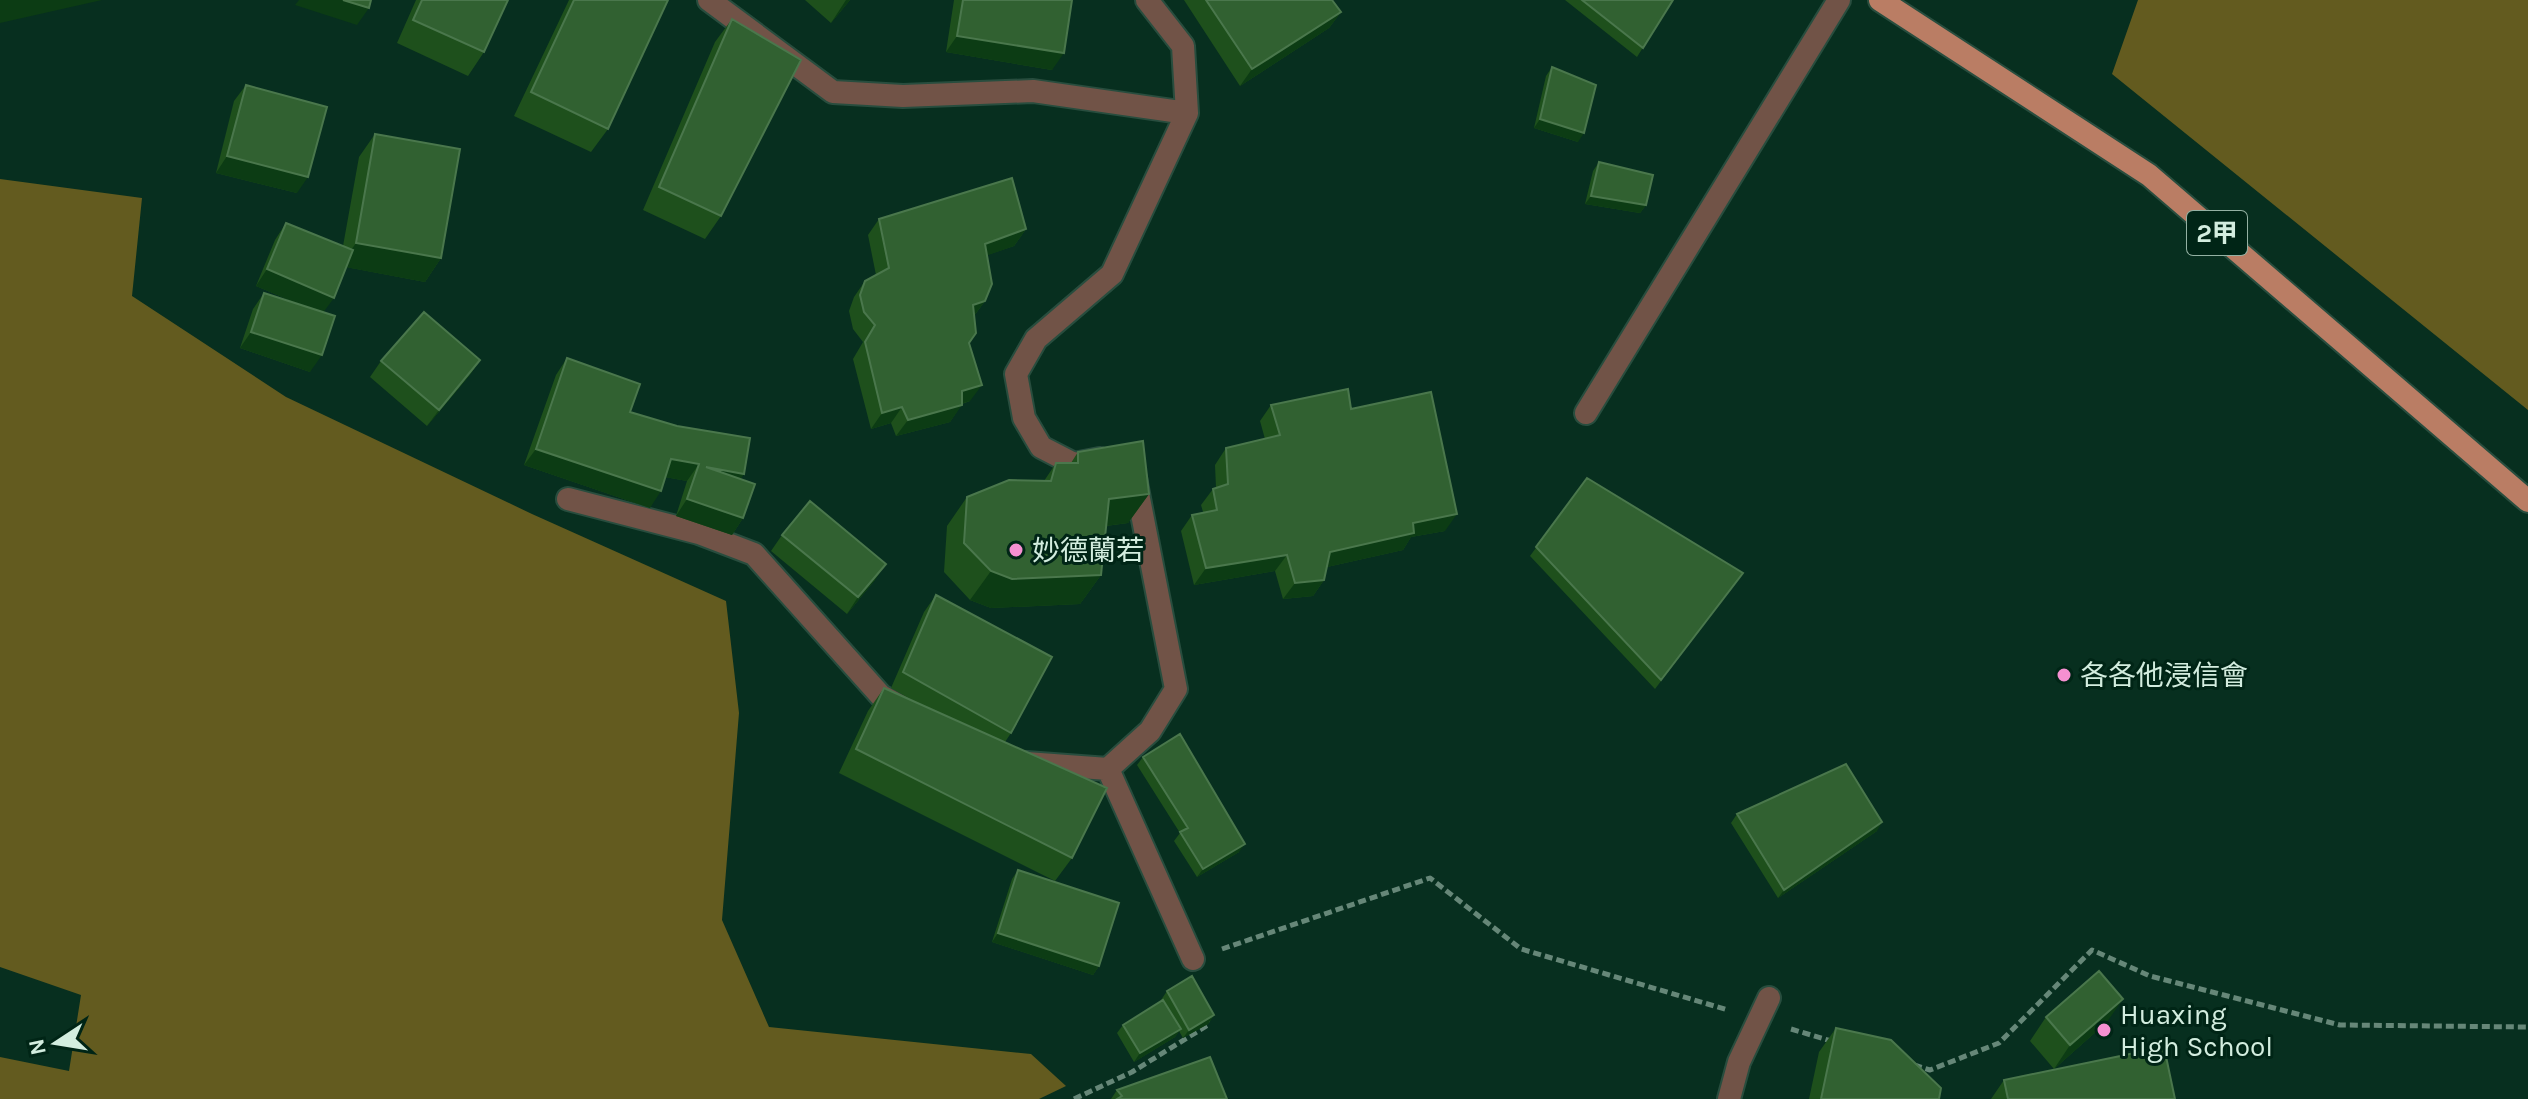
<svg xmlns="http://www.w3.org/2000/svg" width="2528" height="1099" viewBox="0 0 2528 1099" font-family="Karla,'Noto Sans TC',sans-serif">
<rect width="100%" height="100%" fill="#072f1f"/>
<path fill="#635b1f" d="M2138,0H2528V410L2112,74Z
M0,179L142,198L132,296L286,397L532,514L726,601L739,713L722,920L769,1027L1031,1054L1066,1086L1039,1099H0V1057L69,1071L81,995L0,967Z"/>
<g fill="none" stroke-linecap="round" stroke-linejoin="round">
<defs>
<path id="service" d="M709,0L833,92L903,96L1033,91L1187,113
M1586,413L1839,0
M1100,459L1074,464L1041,447L1024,418L1016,374L1036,339L1112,274L1187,113L1183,46L1147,0
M1135,478L1176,689L1150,731L1108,769L1193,959
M568,499L699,533L754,554L881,696L905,709
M1026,763L1108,769
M1729,1099L1739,1062L1769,998"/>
<path id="primary" d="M1880,0L2149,175L2528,501"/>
</defs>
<use href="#service" stroke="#284d3e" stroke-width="26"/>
<use href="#primary" stroke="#284d3e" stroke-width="26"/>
<path stroke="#668778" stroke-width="5" stroke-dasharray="8 4" stroke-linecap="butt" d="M1222,949L1430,878L1521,949L1728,1010
M1791,1029L1831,1041
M1914,1065L1930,1070L1999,1043L2092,950L2150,976L2340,1025L2528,1027
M1074,1099L1132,1072L1208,1025L1207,1020"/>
<use href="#service" stroke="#715347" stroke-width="22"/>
<use href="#primary" stroke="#ba7d64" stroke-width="22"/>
</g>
<path fill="#1e501c" d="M416,0H508L484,52L468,76L397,43Z
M569,0H668L608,129L591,152L514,116Z
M805,0H850L831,23Z
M954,0H1072L1052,70L946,52Z
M1184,0H1332L1341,12L1329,28L1240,86Z
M1565,0H1673L1637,57Z
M732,19L721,216L705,239L643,210L715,42Z
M1552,67L1578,142L1534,128L1546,76Z
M246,85L297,193L216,173L234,101Z
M375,134L441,258L425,282L346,267L323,312L310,372L240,348L253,309L264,293L301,305L256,286L275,240L286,223L343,246L359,157Z
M1599,162L1646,205L1640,213L1585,204L1593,171Z
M879,219L1026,229L1014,246L987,255L985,301L974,316L969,343L970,401L962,404L950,422L896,436L891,423L871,429L853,359L863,342L853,329L849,311L854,297L865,281L876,275L868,235Z
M567,358L630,412L744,474L740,479L743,518L732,535L676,516L687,481L665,477L650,508L524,465L556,375Z
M480,360L469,376L427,426L370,377L381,361Z
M1271,405L1351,409L1445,531L1411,537L1403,550L1327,567L1324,580L1313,596L1283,599L1275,571L1194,585L1181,531L1192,515L1203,512L1201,505L1213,489L1216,488L1215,465L1226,448L1265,439L1260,421Z
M1078,452L1149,494L1128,523L1106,526L1101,575L1080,604L991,608L970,600L944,572L947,526L967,497L1044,481L1056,463H1071Z
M1587,478L1743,573L1655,689L1530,556Z
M782,535L875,580L847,614L771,551Z
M936,595L1011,733L1005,742L1072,858L1055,881L839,773L868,711L884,688L917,703L891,688L924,612Z
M1143,757L1239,852L1197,877L1174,841L1180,833L1137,765Z
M1737,814L1877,831L1778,898L1731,823Z
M1018,870L1099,966L1093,975L992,942L1012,879Z
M1167,991L1214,1015L1208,1024L1183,1038L1179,1031L1175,1037L1134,1062L1117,1033L1123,1025L1162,1001L1161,1000Z
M2046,1017L2107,1022L2054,1069L2030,1041Z
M1836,1028L1939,1099H1809L1819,1052Z
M2004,1080L2175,1099H1991Z
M1117,1090L1227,1099H1111Z"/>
<path fill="#0c3c14" d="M0,0H102L0,23Z
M299,0H343L369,8L357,25L295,5Z
M846,0H850L831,23Z
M1341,12L1329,28L1240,86L1252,69Z
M957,36L1064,53L1052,70L946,52Z
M1540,119L1584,133L1578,142L1534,128Z
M227,156L308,177L297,193L216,173Z
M1591,196L1646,205L1640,213L1585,204Z
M1026,229L1014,246L974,260L985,244Z
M356,243L441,258L425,282L340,266Z
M267,269L334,298L322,314L256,286Z
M985,301L973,317V305Z
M251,332L322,355L310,372L240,348Z
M480,360L469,376L427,426L439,410Z
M982,385L970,401L950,407L962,391Z
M962,405L950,422L896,436L908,420Z
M902,407L891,423L871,429L882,413Z
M536,449L661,491L650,508L524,465Z
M671,459L699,464L687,481L659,476Z
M706,467L744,474L732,490Z
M1149,494L1128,523L1089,528L1109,499Z
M687,499L743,518L732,535L676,516Z
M1457,514L1445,531L1411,537L1403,550L1318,569L1330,552L1413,523Z
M1287,555L1275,571L1194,585L1206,568Z
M886,564L875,580L847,614L858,597Z
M991,571L1101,575L1080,604L991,608L970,600Z
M1324,580L1313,596L1283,599L1295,583Z
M1882,822L1877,831L1778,898L1784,890Z
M1245,844L1239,852L1197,877L1203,869Z
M998,933L1099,966L1093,975L992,942Z
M2123,999L2107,1022L2054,1069L2070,1045Z
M1214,1015L1208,1024L1183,1038L1189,1030Z
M1181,1029L1175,1037L1134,1062L1140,1053Z"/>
<path fill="#316131" stroke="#4a774c" stroke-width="2" d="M343,0H371L369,8Z
M422,0H508L484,52L413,20Z
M574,0H668L608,129L531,92Z
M963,0H1072L1064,53L957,36Z
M1206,0H1332L1341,12L1252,69Z
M1582,0H1673L1643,48Z
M732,19L801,60L721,216L659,187Z
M1552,67L1596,85L1584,133L1540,119Z
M246,85L327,107L308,177L227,156Z
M375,134L460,149L441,258L356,243Z
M1599,162L1653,175L1646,205L1591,196Z
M1012,178L1026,229L985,244L992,284L985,301L973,305L976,333L969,343L982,385L962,391V405L908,420L902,407L882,413L865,342L875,325L864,312L860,295L865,281L889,268L879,219Z
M286,223L353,250L334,298L267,269Z
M264,293L335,316L322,355L251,332Z
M424,312L480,360L439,410L381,361Z
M567,358L640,384L630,412L677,426L750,438L744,474L706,467L755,484L743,518L687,499L699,464L671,459L661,491L536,449Z
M1348,389L1351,409L1431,392L1457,514L1413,523L1414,533L1330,552L1324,580L1295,583L1287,555L1206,568L1192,515L1217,510L1213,489L1228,484L1226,448L1280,435L1271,405Z
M1143,441L1149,494L1109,499L1101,575L1012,579L991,571L964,543L967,497L1009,480L1051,481L1056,463H1078V452Z
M1587,478L1743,573L1661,680L1536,547Z
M810,501L886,564L858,597L782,535Z
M936,595L1052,657L1011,733L903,672Z
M884,688L1107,788L1072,858L856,749Z
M1180,734L1245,844L1203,869L1180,832L1188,828L1143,757Z
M1846,764L1882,822L1784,890L1737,814Z
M1018,870L1119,903L1099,966L998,933Z
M2099,971L2123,999L2070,1045L2046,1017Z
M1192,976L1214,1015L1189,1030L1167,991Z
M1163,1000L1181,1029L1140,1053L1123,1025Z
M1836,1028L1891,1040L1941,1088L1939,1099H1821Z
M2164,1047L2175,1099H2008L2004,1080Z
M1210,1057L1227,1099H1117L1122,1096L1117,1090Z"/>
<g fill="#f590d1" stroke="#002516" stroke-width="3">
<circle cx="1016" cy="550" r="8"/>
<circle cx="2064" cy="675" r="8"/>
<circle cx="2104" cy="1030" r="8"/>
</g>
<g text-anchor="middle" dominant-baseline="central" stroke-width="6" stroke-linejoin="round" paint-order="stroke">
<rect fill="#002516" stroke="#94b1a3" stroke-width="2" x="2187" y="211" width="60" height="44" rx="6"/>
<g font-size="26" font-weight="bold" fill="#d3eddf">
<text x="2217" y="233">2甲</text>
</g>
<g font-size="28" fill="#d3eddf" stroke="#002516" text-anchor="start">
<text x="1032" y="550">妙德蘭若</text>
<text x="2080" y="675">各各他浸信會</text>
<text x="2120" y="1014">Huaxing<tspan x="2120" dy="32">High School</tspan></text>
</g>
</g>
<g transform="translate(56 1043) rotate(258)" stroke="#002516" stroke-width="6" paint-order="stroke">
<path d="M0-6L14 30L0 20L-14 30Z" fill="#d3eddf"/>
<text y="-12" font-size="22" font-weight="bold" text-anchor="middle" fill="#d3eddf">N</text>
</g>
</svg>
